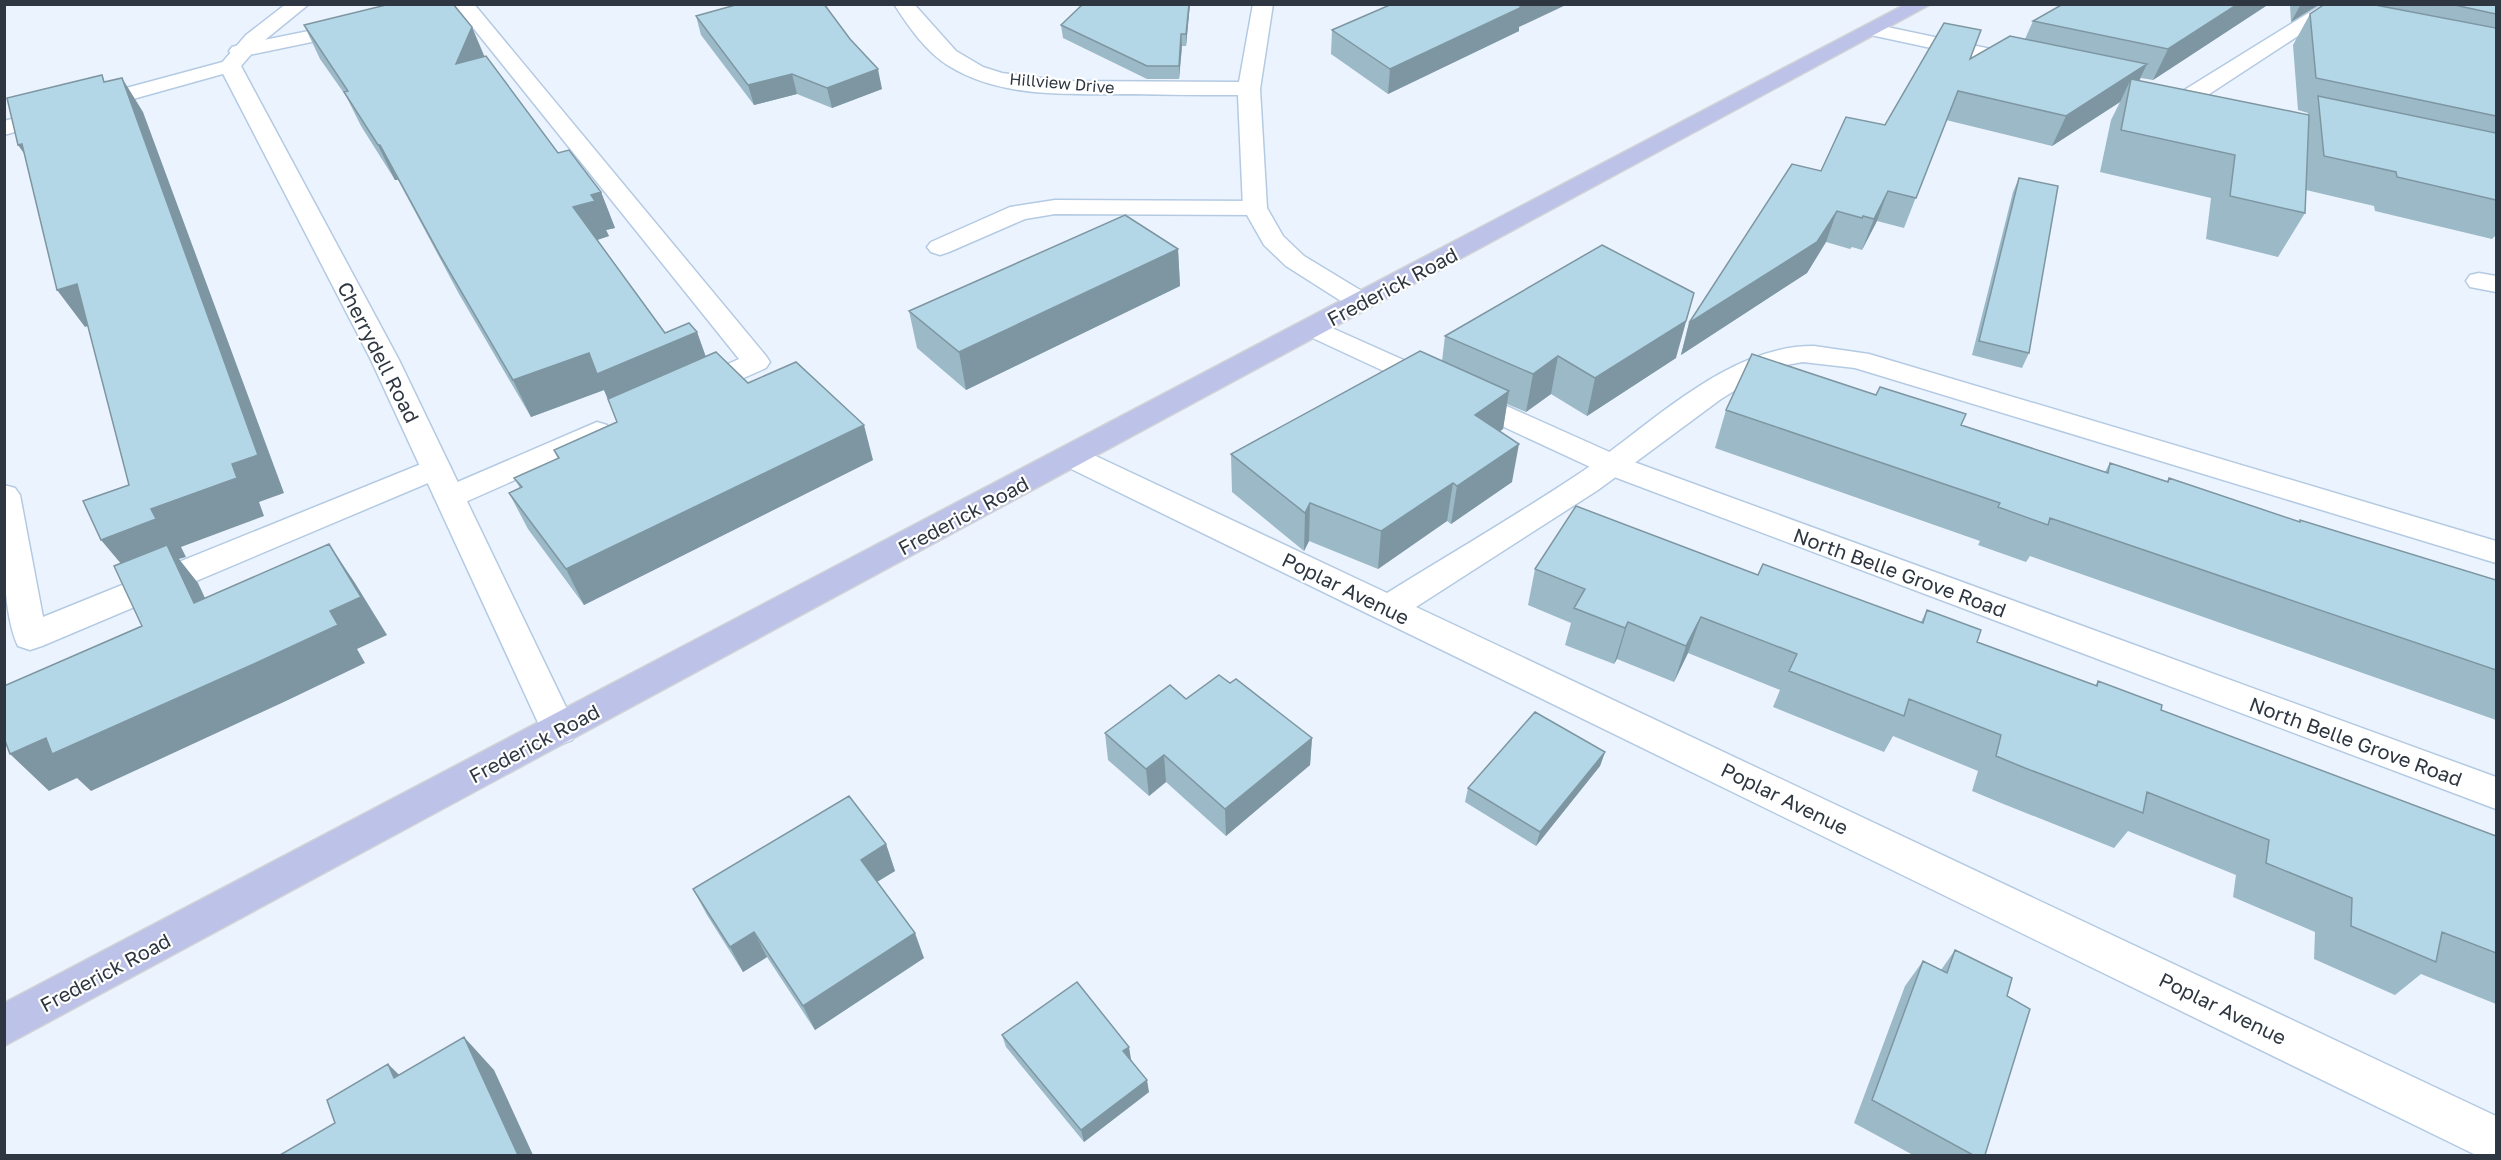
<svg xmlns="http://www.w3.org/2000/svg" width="2501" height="1160" viewBox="0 0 2501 1160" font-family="'Golos Text',sans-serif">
<rect width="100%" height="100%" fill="#ebf4fe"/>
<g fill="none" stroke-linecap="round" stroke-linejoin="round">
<defs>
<path id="lane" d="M454,4H474L766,356L770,362L766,368L703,396L693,399L683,396L679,390L683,384L739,359Z
M2323,4H2347L2197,102H2181L2178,97L2181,92Z
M353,22L360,24L363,28L360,32L239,57L232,55L229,51L232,47L239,45Z
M230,60L237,62L241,66L237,70L4,135V121Z
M1055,200L1255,201L1264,203L1267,208L1264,213L1255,215L1055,214L1025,219L949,252L940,255L931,252L927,247L931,242L1010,207Z
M2479,273L2496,276V292L2470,287L2466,281L2470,275Z
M1814,346L1869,354L2496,541V563L1855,368L1803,362L1786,365L1760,375L1721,399L1598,490L1416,607L2496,1116V1156H2478L1061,464L1057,457L1061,450L1072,447L1083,450L1387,593C1450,554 1515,516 1577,475C1647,429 1726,345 1814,346Z
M597,422L607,425L612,432L607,439L461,504L450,508L439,504L434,497L439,490Z
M436,458L447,461L451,468L447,475L42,646L30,650L18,646C0,608 4,528 4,485L15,488L20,495L43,617Z"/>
<path id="street" d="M286,4H309L260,44L241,66L399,360L577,730L572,740L559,745L546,740L371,360L219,66L246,35Z
M894,4H914L956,51L983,67L1002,73L1064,81L1239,82L1253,4H1273L1260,89L1267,208L1283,236L1304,256L1370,296L1374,302L1370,308L1361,310L1352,308L1286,266L1264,245L1243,208L1238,95C1203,95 1168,95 1133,94C1072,94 1002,99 949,66C926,52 908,26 894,4Z
M1873,24L2024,56L2031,58L2034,62L2031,66L2024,68L1866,34L1863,30L1866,26Z
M1314,320L1623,458L2496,777V809L1601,472L1304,334L1300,328L1304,322Z"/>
<path id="primary" d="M1906,4H1931L4,1046V1003Z"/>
</defs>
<use href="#lane" stroke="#b4cae3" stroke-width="3"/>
<use href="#street" stroke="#b4cae3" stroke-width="3"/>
<use href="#primary" stroke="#d1d3d5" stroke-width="3"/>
<use href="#lane" fill="#fff" fill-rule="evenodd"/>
<use href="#street" fill="#fff" fill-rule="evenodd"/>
<use href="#primary" fill="#bdc2e9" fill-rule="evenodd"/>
</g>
<path fill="#9bb9c7" d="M1190,4L1186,46H1182L1179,79H1147L1063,38L1061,25Z
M2063,4H2269L2153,80L2141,78L2139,81L2307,115L2308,113L2298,110L2293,45L2310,14L2325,4H2496V236H2495L2492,239L2375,211L2374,206L2306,190L2305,213L2278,257L2206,239L2211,198L2100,172L2111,120L2120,102L2052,146L1946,120L1904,228L1877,221L1862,250L1852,247L1850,249L1826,242L1807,273L1681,355L1689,323L1821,171L1885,125L1970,59L2025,39L2033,21Z
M2290,4H2320L2291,22Z
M696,16L882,89L832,108L797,94L754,105L701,35Z
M304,25L484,57L558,153L601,192L615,228L606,230L609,236L597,240L665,333L697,332L706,357L873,460L584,605L528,529L509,493L520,488L514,478L558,459L554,450L617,422L604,390L531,417L459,294L398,180H395L361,126L346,96L320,59Z
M1519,27V31L1388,94L1331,54L1332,30Z
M2019,178L2029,353L2022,368L1972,355L2013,192Z
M1178,249L1180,286L966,390L917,348L909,311Z
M1445,336L1676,358L1587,416L1551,394L1526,412L1507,404L1503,429L1500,431L1512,482L1451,524L1447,521L1378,569L1309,541L1304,551L1232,492L1231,454L1442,361Z
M1726,410L1961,425L2105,472L2110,463L2167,481L2169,478L2299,522L2300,520L2496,580V720L2030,556L2026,562L1978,545L1980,541L1715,448Z
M1535,569L1758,575L1921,622L1927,610L1977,642L2095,686L2098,681L2161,710L2496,836V1004L2421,974L2395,995L2314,959L2315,932L2233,897L2236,875L2128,831L2114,848L2001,803L1972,791L1978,771L1893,736L1884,752L1773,707L1780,690L1688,653L1674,682L1617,659L1614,664L1565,645L1571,623L1528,605Z
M1230,683L1312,738L1310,765L1226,836L1166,782L1149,796L1108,760L1105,733L1186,699Z
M1605,752L1600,766L1536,846L1465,802L1468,788Z
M886,844L895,871L877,882L924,958L815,1030L767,957L743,972L707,915L693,889Z
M1955,950L2007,996L1985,1155H1913L1854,1123L1905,986L1923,961L1941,970Z
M1002,1035L1131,1059L1149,1092L1084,1142L1006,1047Z"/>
<path fill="#7e96a2" d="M1189,4H1190L1186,46V34Z
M1520,4H1568L1519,27V31L1388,94L1390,69Z
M2238,4H2269L2153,80L2168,49Z
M2301,4H2320L2291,22Z
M472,27L486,60L456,64Z
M1181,34L1182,46L1179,79V66Z
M2147,64L2133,93L2131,79L2120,102L2052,146L2066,116Z
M878,69L882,89L832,108L827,88Z
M792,74L797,94L754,105L748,85Z
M122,78L143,112L284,493L259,502L264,516L181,547L186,557L179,559L198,583L225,641L133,578L101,540L151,509Z
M22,144L43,180L18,145Z
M378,145H380L398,180H395Z
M1888,191L1877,221L1862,250L1874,219Z
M601,192L615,228L606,230L609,236L588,243L573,207L591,195Z
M1837,211L1826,242L1807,273L1681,355L1689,323Z
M1178,249L1180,286L966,390L959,352Z
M77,284L104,321L85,327L57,290Z
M1694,293L1676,358L1587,416L1595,378Z
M697,332L710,369L613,411L604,390L531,417L513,380L589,353Z
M1558,356L1551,394L1526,412L1533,374Z
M1509,391L1503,429L1470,453L1475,415Z
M864,425L873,460L584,605L566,569Z
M1519,444L1512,482L1451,524L1457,486Z
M1453,483L1447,521L1378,569L1381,531Z
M1310,503L1309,541L1304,551L1305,513Z
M329,544L355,583L387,635L357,649L365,663L286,701L91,791L77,778L49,791L10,754Z
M1701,617L1688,653L1674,682L1686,646Z
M1628,622L1617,659L1614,664L1625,628Z
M1312,738L1310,765L1226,836L1225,809Z
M1605,752L1600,766L1536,846L1540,832Z
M1164,755L1166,782L1149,796L1146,769Z
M886,844L895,871L870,886L861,860Z
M754,932L767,957L743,972L730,947Z
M915,933L924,958L815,1030L803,1006Z
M464,1037L494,1070L533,1155H518Z
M1129,1047L1131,1059L1125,1064L1123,1051Z
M388,1064L421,1096L394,1078Z
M1147,1080L1149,1092L1084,1142L1081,1130Z"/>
<path fill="#b4d7e7" stroke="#7e96a2" stroke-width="1.5" d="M390,4H453L472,27L456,64L486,56L558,153L569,150L601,192L591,195L595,201L573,207L665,333L689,323L697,332L597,374L589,353L513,380L441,257L380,145H378L344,92L348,91L304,25Z
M739,4H824L850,39L878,69L827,88L792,74L748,85L696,16Z
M1083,4H1189L1186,34H1181L1179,66H1147L1061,25Z
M1392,4H1520L1518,5L1522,7L1390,69L1332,30Z
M2063,4H2238L2168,49L2033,21Z
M2325,4H2370L2496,28V116L2316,78L2310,14Z
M2450,4H2496V14Z
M1944,23L1981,30L1970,59L2010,36L2147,64L2066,116L1958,91L1916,198L1888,191L1874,219L1863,216L1862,218L1837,211L1817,242L1689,323L1792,164L1821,171L1846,117L1885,125Z
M102,75L104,82L122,78L258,455L232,464L237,478L151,509L156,519L101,540L83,501L129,485L77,284L57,290L22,144L18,145L7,98Z
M2131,79L2309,115L2305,213L2230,196L2235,155L2121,130Z
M2318,96L2496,133V200L2397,177L2396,172L2324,156Z
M2019,178L2058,186L2029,353L1979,341Z
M1125,215L1178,249L959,352L909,311Z
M1602,245L1694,293L1686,321L1595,378L1558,356L1533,374L1445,336Z
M1420,351L1509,391L1475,415L1519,444L1457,486L1453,483L1381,531L1310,503L1305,513L1231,454Z
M716,352L748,383L796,362L864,425L566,569L509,493L522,487L514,478L559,458L554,450L617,422L608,399Z
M1752,354L1876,395L1880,387L1966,414L1961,425L2108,473L2110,463L2168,482L2169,478L2300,522V520L2496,580V670L2050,518L2048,525L1998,507L2000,503L1726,410Z
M1576,506L1758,575L1763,564L1923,623L1927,610L1981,630L1977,642L2097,686L2098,681L2162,705L2161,710L2496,836V953L2442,932L2436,962L2351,926L2352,898L2266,863L2269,840L2147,792L2143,813L2025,768L1996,756L2001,735L1909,699L1904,716L1789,671L1797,654L1701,617L1686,646L1628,622L1625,628L1574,608L1585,589L1535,569Z
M329,544L361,597L330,611L338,625L256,663L52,754L46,738L10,754L4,738V686L142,626L114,566L167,545L194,603Z
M1219,675L1230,683L1236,679L1312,738L1225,809L1164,755L1146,769L1105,733L1170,685L1186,699Z
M1535,712L1605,752L1540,832L1468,788Z
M849,796L886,844L861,860L915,933L803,1006L754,932L730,947L693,889Z
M1955,950L2012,978L2007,996L2030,1009L1985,1155H1973L1872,1100L1923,961L1947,973Z
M1077,982L1129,1047L1123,1051L1147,1080L1081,1130L1002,1035Z
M464,1037L518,1155H280L335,1123L327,1100L388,1064L394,1078Z"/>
<g text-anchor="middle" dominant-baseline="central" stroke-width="4.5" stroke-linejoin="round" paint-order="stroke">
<g font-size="16" fill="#2e3741" stroke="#fff">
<text transform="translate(1062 83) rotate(5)">Hillview Drive</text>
</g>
<g font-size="20" fill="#2e3741" stroke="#fff">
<text transform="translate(1392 286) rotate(-28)">Frederick Road</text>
<text transform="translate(379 352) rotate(63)">Cherrydell Road</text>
<text transform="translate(963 515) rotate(-28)">Frederick Road</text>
<text transform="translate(1900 572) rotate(20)">North Belle Grove Road</text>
<text transform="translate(1346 588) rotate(26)">Poplar Avenue</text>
<text transform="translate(2356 741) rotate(20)">North Belle Grove Road</text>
<text transform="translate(534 743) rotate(-28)">Frederick Road</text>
<text transform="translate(1785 798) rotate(26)">Poplar Avenue</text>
<text transform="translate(105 972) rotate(-28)">Frederick Road</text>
<text transform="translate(2223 1008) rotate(26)">Poplar Avenue</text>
</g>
</g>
<rect width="2501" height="1160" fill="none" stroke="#2e3741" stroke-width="12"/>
</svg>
